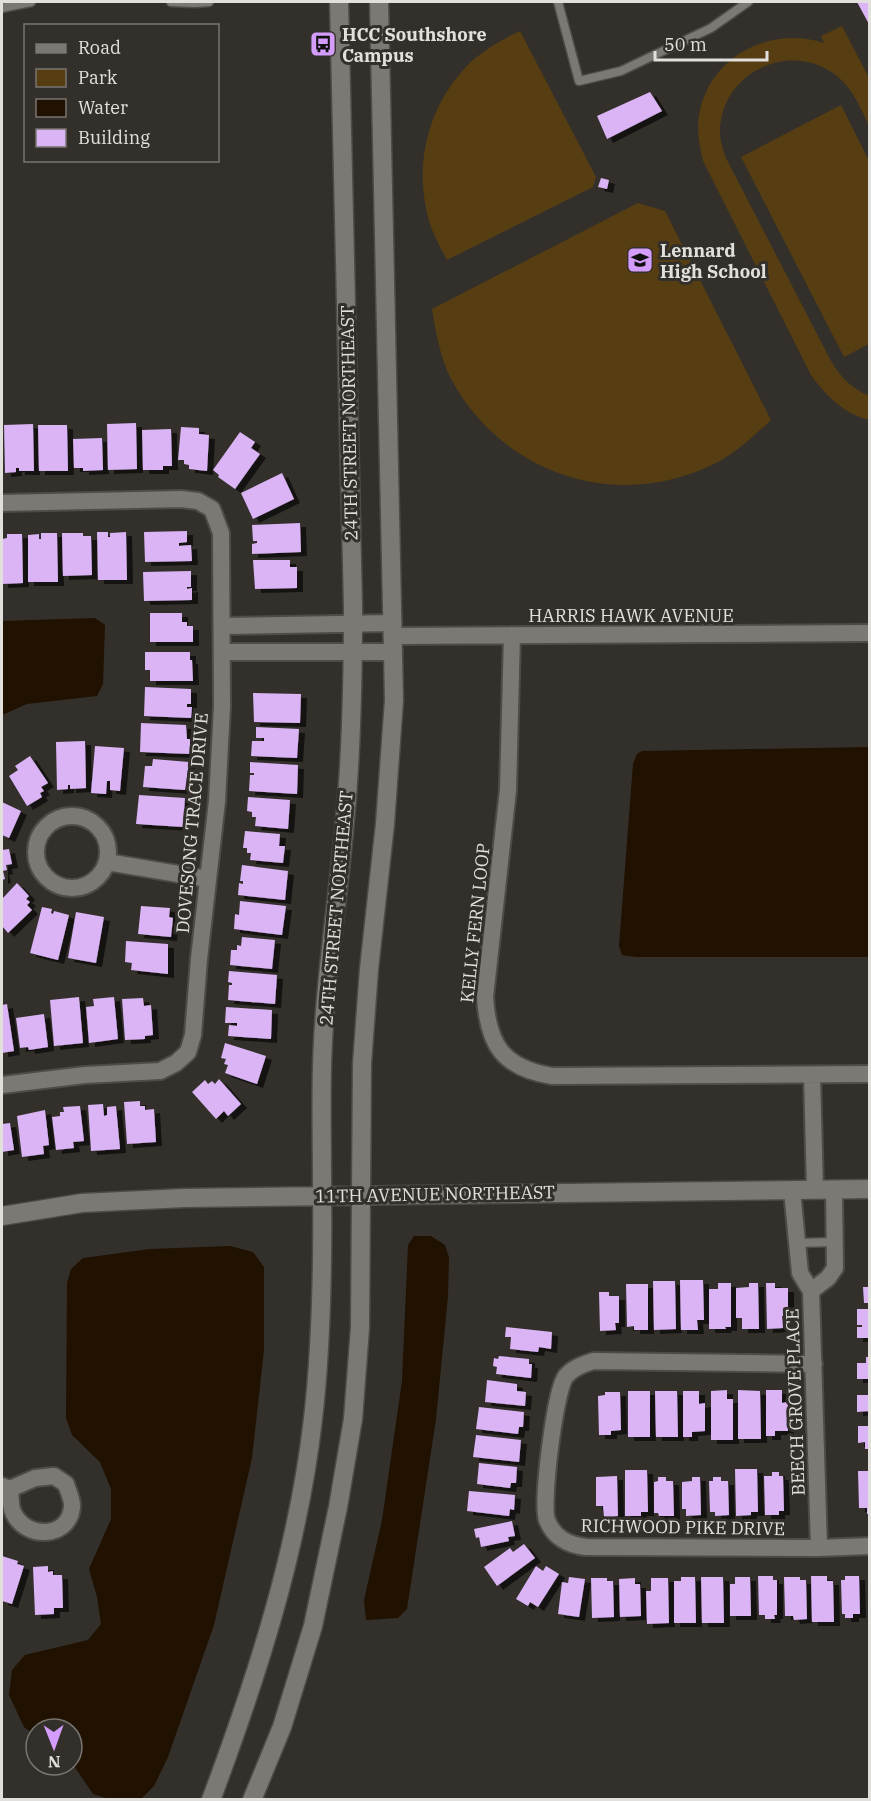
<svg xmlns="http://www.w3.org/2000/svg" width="871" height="1801" viewBox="0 0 871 1801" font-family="'IBM Plex Serif',serif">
<defs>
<filter id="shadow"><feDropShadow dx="6" dy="4" stdDeviation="0" flood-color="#0009"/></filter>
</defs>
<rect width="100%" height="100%" fill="#33302b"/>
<path fill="#563d12" d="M842,26L869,78V126C861,109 853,89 837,76C791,39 721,72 720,131C720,141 723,150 726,158L831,361C841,378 852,388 869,396V420C843,413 826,396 811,375L703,161C699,144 696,127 700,110C713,54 772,26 824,43L821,36Z
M520,31L596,177L593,187L447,260C438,243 429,227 426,208C415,155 432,98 473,60C487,48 503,39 520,31Z
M841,105L869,161V344L844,357L741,157Z
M638,203L665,211L771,420C755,435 738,451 718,462C619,513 504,476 451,379C440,357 436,333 432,309Z"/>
<path fill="#201100" d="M95,618L105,625L103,684L97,696L27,704L2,715V621Z
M869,747V957H636L622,955L619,946L633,764L637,754L642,751Z
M414,1236H431L445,1245L449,1257L448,1296L436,1419L407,1609L398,1618L366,1620L364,1600L382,1520L402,1381L408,1245Z
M230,1246L253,1252L264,1267V1350L252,1458L214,1625L168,1757L154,1786L141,1799H109L93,1794L72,1763V1729H36V1736L24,1727L9,1695L12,1670L25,1655L88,1640L101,1624L97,1597L89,1569L111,1519V1489L100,1462L72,1435L66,1418L67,1283L71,1269L83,1258L150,1249Z"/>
<path fill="#dab4f5" filter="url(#shadow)" d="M857,2H870V26Z
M650,92L662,111L607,139L597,116Z
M601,178L609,180L607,189L598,187Z
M136,423L137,469L108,470L107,424Z
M33,424L34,471H19V468H16V472L5,473L4,425Z
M38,425H67L68,471H39Z
M181,427L199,428V434L209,435L207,471L189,469V465L184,464V460H178Z
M171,429L172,466H163V470H143L142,430Z
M240,432L255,442L251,448L260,454L235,489L218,477L219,475L213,470Z
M102,438L103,470L83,471V468H74L73,439Z
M282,473L294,499L253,519L241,493Z
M300,523L301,552L252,554V544L257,543V541H253L252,525Z
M187,531V542L179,543V546L191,545L192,561L145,562L144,532Z
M97,532H108V537H110V533L126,532L127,580H98Z
M41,533H57L58,582H28V535L39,534V539H41Z
M62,533H83V536H91L92,575L63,576Z
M7,534H22L23,583L2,584V539L7,538Z
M253,560H290V567H297V588L255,589Z
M191,571V587H187V589L192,588V600L144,601L143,572Z
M150,613H182V622H187V626H193V642H150Z
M145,652H190V660H192L193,681H150V670H145Z
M145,687L191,689V704H187V707H192L191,718L144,716Z
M253,693L301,694L300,723L254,722Z
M141,723L186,725L187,739H190V754L140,752Z
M256,727L299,729L297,758L251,756L252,741H264V738H256Z
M85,741L86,788L70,789V785H68V789L57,790L56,742Z
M95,746L124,748L120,791L110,790V781H107L106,794L91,793Z
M30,756L48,783L41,787L44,791L40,793L42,797L27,806L9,776L18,770L15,766Z
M153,759L189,762L185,790L143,787L145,766H152Z
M250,762L298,765L297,794L249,791L250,775H254V773H250Z
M139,795L185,798L183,827L136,824Z
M248,797L290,800L288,829L255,826L256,817H252V812L247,811Z
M2,802L21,811L9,838L2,835Z
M245,831L280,834L279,846H285L283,863L250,860L251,853H247V848H243Z
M9,849L12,864L6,865L7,870L3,871L5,879L2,880V850Z
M242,865L288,871L285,900L238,895L239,883L243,884V881H240Z
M17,883L29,896L26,899L30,902L27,905L32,910L8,933L2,926V899Z
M240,901L286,906L282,935L234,929L235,914L239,915Z
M141,906L170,908L169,917L173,918L171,937L138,934Z
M42,907L52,909L51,913L53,914L54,911L69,915L58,960L30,953Z
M76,912L104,917L96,963L68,958Z
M242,937L275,940L272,969L230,965L231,950H237V945L241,946Z
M126,941L168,944V974L131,970L132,963L125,962Z
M229,971L277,975L275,1004L228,1000L229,985H232V983L228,982Z
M79,997L83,1043L54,1046L50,1000Z
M114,997L118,1039L89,1043L86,1007L94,1006L93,999Z
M143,998L144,1006L151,1005L153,1035L145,1036V1039L125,1040L122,999Z
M7,1004L14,1051L2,1053V1005Z
M226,1007L272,1010L271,1039L228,1036L229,1025L237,1026V1023H225Z
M44,1014L48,1047L29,1050L28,1047L20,1048L16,1018Z
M225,1043L266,1056L257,1084L225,1073L228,1065L224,1064L226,1059L221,1058Z
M219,1079L241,1104L228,1116L224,1111L216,1119L192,1092L205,1080L208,1084L212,1081L215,1084Z
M140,1101V1106H145V1110L154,1109L156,1142L127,1144L124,1102Z
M103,1104L104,1116L107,1115V1107L116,1106L120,1149L91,1151L88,1105Z
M80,1106L84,1141L73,1142L74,1148L56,1150L52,1117L60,1116V1112H64L63,1107Z
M45,1110L49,1145L43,1146L44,1154L22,1157L17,1116Z
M10,1123L14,1150L2,1152V1124Z
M680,1280H703L704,1320H697L698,1330H681Z
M653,1281H675L676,1329L654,1330Z
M718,1283H731V1327H725L726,1329H709V1289H718Z
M749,1283H758L759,1329H742V1318H736V1288L749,1287Z
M766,1283H775V1288H788V1315L782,1316L783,1328L767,1329Z
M626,1284H648V1330H634V1326L627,1327Z
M863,1287H870V1303H864Z
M599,1292H609V1296H619V1323H615L616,1330L600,1331Z
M857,1309H870V1338H857V1327H862V1325H857Z
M506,1327L552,1332L551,1349L539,1347L538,1352L510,1349L511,1337H505Z
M499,1356L529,1359V1364H532L531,1378L496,1374L497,1367L493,1366L494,1358L498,1359Z
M866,1357H870V1379H857V1363H866Z
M487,1380L517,1384V1391L526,1392L525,1406L485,1402Z
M727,1390V1399H733V1440H711V1391Z
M738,1390L760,1391L761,1439H738Z
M766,1390H782V1403L788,1402V1431H775V1436H766Z
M628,1391H650V1437H628Z
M655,1391H677L678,1437H656Z
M683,1391H699V1404L705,1403V1431L692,1432V1437H683Z
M605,1392H620L621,1430L611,1431V1435H599L598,1396L605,1395Z
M857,1395H870V1411L857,1412Z
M479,1407L524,1412L523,1427H519L518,1434L476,1429Z
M858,1426H870V1449H865V1442L858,1443Z
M476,1435L521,1440L519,1462L473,1457Z
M479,1463L517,1467L516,1483H511L510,1488L477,1484Z
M735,1469H757L758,1512H751V1515L736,1516Z
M625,1470H647L648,1512H641V1516H625Z
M858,1471H870V1514H867V1508H859Z
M772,1472H779V1476H783L784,1511H779V1515H765L764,1476H772Z
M617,1476L618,1516L604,1517L603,1506H596V1477Z
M658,1477H666V1481H673L674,1516H659L658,1513H654V1482L658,1481Z
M692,1477H700L701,1515L686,1516V1509H682V1482L692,1481Z
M713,1477H721V1481H728L729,1515L715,1516V1512H710L709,1481H713Z
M469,1491L515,1495L514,1510L510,1509L509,1516L467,1511Z
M512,1521L515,1536L508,1537L509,1541L481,1547L479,1537L476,1538L474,1529Z
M524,1544L535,1558L497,1586L484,1567L510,1548L513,1552Z
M2,1556L18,1561L17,1564L24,1566L12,1604L2,1601Z
M48,1566V1572L53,1571V1575H62L63,1608H54V1614L35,1615L33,1567Z
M536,1566L543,1571L546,1566L559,1574L538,1607L530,1602L528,1606L516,1599Z
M758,1576H773V1580H777V1615H774L775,1619H765V1615H759Z
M811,1576H827V1581H833L834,1622H812Z
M845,1576H859L860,1614H853V1618H845V1614H842L841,1580H845Z
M569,1577L585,1579L579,1617L558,1614L562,1582L568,1583Z
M681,1577H695L696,1623H674V1581H681Z
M701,1577H723L724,1623H702Z
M735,1577H750L751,1616H730V1584H735Z
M784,1577H800V1580H806L807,1619L794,1620L793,1616H785Z
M591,1578H607V1581H613L614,1617L592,1618Z
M635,1578V1584H640L641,1616L620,1617L619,1579Z
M651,1578H668L669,1623L647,1624L646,1591H651Z"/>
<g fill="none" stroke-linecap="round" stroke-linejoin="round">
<defs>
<path id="lane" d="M171,2L195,3L209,2
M558,2L579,81L621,71L711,28L748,2
M2,8L31,2
M797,1243L835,1242"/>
<path id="street" d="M2,503L181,499L198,501L212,509L221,533L222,707L217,801L199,959L193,1035L188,1052L176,1063L160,1071L85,1075L2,1085
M222,626L393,623
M512,635L508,790L485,997C488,1045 503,1068 552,1076L870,1074
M393,636L870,633
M222,652H394
M36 852a36 36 0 1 1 72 0a36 36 0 1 1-72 0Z
M107,862L208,879
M812,1075L815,1190
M792,1190L800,1273L811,1291L819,1548
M811,1291L828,1278L835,1268L834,1190
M814,1364L594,1361C584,1364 574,1367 566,1376C555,1389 541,1504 547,1520C554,1538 568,1545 586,1547L819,1548L870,1546
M2,1486L10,1489L35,1478L54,1476L66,1484C68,1491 73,1501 72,1507C69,1539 25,1540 13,1512C10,1506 11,1496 10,1489"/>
<path id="secondary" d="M2,1216L82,1203L184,1198L870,1189
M211,1800C257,1677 298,1550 313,1419C322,1341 323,1261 322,1182C322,1144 321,1105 322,1067C324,984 338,902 345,819C352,748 353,678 353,606L339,2
M252,1800L282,1727L313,1626L338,1507L353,1419L360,1328L362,1064L369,969L385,824L394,700L379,2"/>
</defs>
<use href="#lane" stroke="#4e4c48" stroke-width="11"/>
<use href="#street" stroke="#4e4c48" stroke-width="20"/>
<use href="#secondary" stroke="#4e4c48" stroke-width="21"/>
<use href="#lane" stroke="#7c7873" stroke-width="8"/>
<use href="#street" stroke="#7c7873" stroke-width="16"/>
<use href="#secondary" stroke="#7c7873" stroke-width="18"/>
</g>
<defs>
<symbol id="bus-square" viewBox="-11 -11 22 22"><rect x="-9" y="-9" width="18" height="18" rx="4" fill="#d49cfb" stroke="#33302b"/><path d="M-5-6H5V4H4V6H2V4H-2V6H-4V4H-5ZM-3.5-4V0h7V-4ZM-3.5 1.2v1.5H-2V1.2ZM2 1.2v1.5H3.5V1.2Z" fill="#111"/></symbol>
<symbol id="school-square" viewBox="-11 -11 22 22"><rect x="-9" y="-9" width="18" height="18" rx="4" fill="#d49cfb" stroke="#33302b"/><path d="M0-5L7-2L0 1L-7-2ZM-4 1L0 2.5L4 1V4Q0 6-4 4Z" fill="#111"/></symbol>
</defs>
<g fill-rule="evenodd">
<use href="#bus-square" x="308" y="29" width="30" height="30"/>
<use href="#school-square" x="625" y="245" width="30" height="30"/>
</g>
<g text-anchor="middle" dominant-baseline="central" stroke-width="6" stroke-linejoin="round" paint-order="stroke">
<g font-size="18" font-weight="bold" fill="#e2e0dd" stroke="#33302b" text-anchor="start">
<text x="342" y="34">HCC Southshore<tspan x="342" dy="21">Campus</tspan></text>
<text x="660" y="250">Lennard<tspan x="660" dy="21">High School</tspan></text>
</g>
<g font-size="18" fill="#e2e0dd" stroke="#33302b">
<text transform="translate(349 423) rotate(-91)">24TH STREET NORTHEAST</text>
<text x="631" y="615">HARRIS HAWK AVENUE</text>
<text transform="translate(192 823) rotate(-85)">DOVESONG TRACE DRIVE</text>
<text transform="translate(336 908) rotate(-85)">24TH STREET NORTHEAST</text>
<text transform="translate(475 923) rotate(-84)">KELLY FERN LOOP</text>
<text transform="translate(435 1194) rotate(-1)">11TH AVENUE NORTHEAST</text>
<text transform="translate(795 1402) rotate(-92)">BEECH GROVE PLACE</text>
<text transform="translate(683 1527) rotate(1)">RICHWOOD PIKE DRIVE</text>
</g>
</g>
<rect width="871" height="1801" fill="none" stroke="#e2e0dd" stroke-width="6"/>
<rect x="24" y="24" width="195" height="138" fill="#33302b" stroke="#797672" stroke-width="1.5"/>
<rect x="36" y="44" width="30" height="9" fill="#7c7873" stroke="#797672" stroke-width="1.5"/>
<text x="78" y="54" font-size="18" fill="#e2e0dd">Road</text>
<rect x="36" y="69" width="30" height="18" fill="#563d12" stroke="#797672" stroke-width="1.5"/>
<text x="78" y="84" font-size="18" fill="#e2e0dd">Park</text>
<rect x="36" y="99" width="30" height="18" fill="#201100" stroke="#797672" stroke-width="1.5"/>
<text x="78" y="114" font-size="18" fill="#e2e0dd">Water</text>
<rect x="36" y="129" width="30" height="18" fill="#dab4f5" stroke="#797672" stroke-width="1.5"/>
<text x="78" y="144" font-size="18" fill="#e2e0dd">Building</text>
<g transform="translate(54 1747) rotate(179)"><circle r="28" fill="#33302b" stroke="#797672" stroke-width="1.5"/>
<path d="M0-4.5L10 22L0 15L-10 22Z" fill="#d49cfb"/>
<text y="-9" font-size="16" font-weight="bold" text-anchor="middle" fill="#e2e0dd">N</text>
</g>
<path d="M655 51v9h112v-9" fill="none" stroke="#e2e0dd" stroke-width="3"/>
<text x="664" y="51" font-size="18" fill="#e2e0dd" stroke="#33302b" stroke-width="4.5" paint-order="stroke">50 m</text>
</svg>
